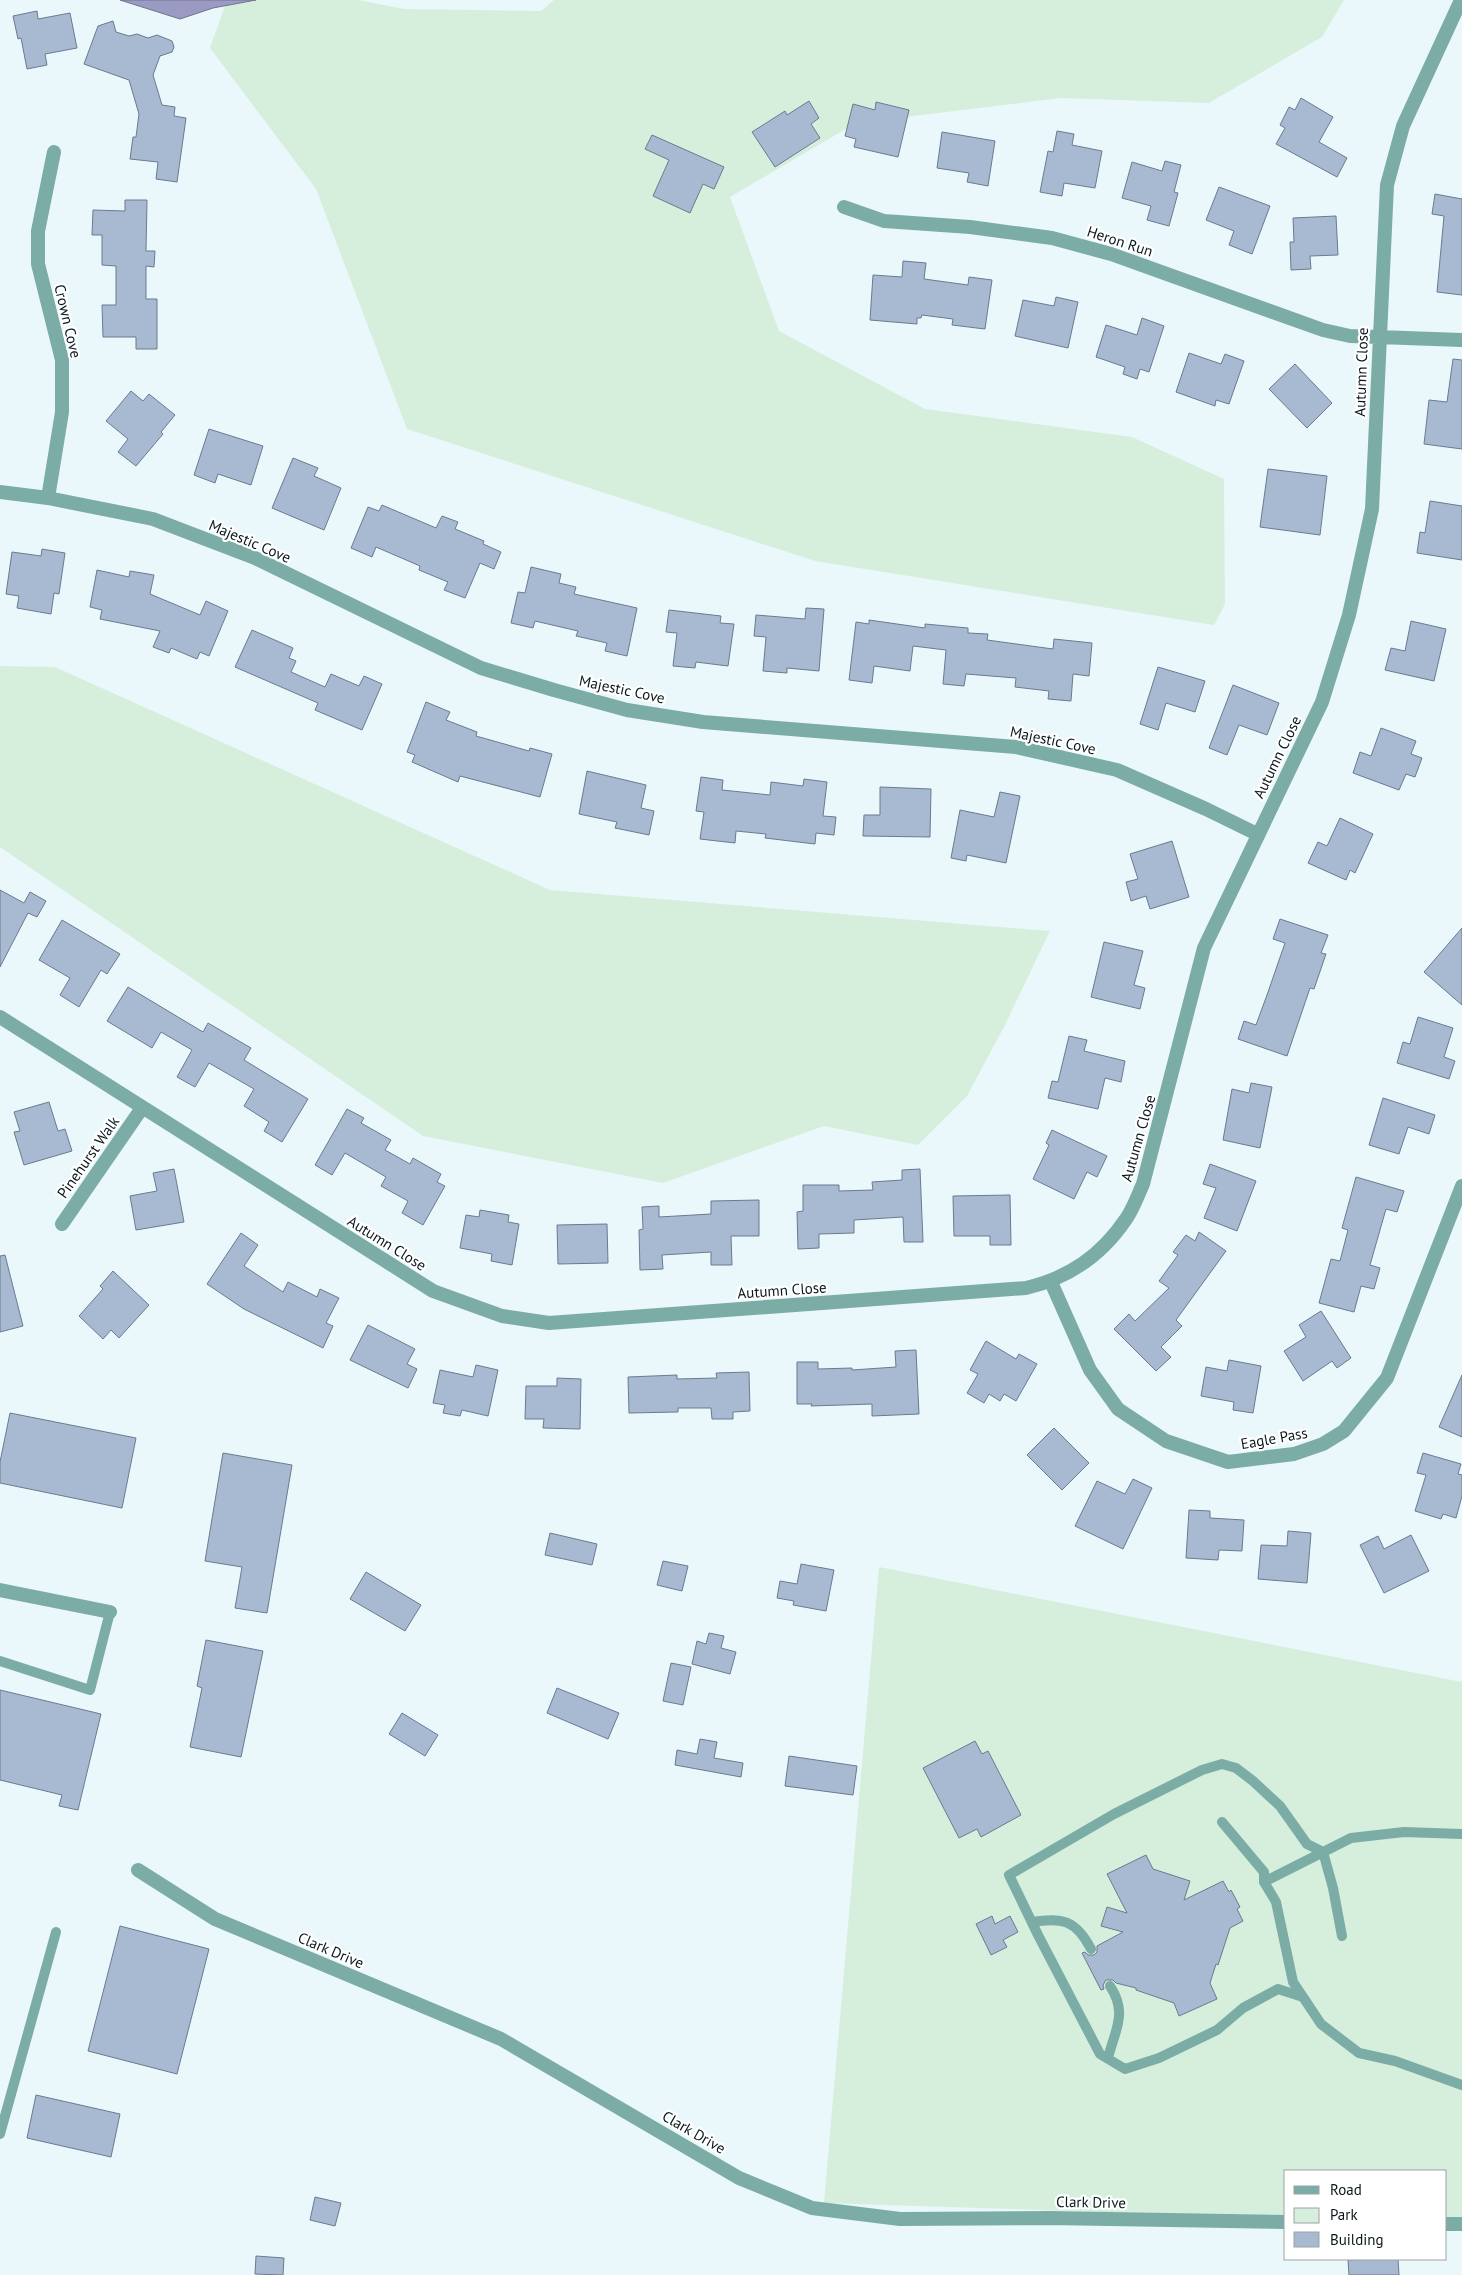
<svg xmlns="http://www.w3.org/2000/svg" width="1462" height="2275" viewBox="0 0 1462 2275" font-family="'PT Sans',sans-serif">
<rect width="100%" height="100%" fill="#eaf8fc"/>
<path fill="#d6efdc" d="M227,0H358L404,9L541,11L554,0H1344L1322,37L1209,103L1060,98L856,123L730,197L779,331L925,409L1132,437L1224,479L1225,604L1214,625L815,561L407,429L316,189L210,48Z
M0,666L55,667L550,890L1050,931L1005,1025L967,1096L918,1145L824,1126L663,1183L423,1136L0,847Z
M879,1567L1462,1682V2223H1446V2171H1286V2218L824,2203Z"/>
<path fill="#9b9ac2" stroke="#707390" d="M120,0H256L213,8L180,19Z"/>
<path fill="#a7bad1" stroke="#697b90" d="M37,11L38,19L70,13L77,48L45,54L47,65L27,69L21,38L18,39L13,16Z
M113,21L116,32L129,36L137,34L148,38L157,35L172,41L174,47L172,52L160,56L153,75L162,105L175,107L174,116L186,118L177,182L156,179L158,162L130,159L133,137H136L139,114L129,80L84,64L98,26Z
M1301,98L1333,117L1319,142L1347,158L1337,177L1276,144L1285,128L1280,125L1289,107L1295,110Z
M809,101L819,118L811,124L820,138L775,167L752,132L785,111L787,115Z
M876,102L909,110L898,157L854,147L856,139L845,136L853,104L875,110Z
M1057,131L1074,134L1072,145L1102,151L1095,188L1064,183L1062,196L1040,192L1048,151L1053,152Z
M942,132L995,141L988,186L967,182L969,173L937,168Z
M652,135L724,167L714,189L703,184L690,213L653,196L669,160L645,149Z
M1165,161L1181,165L1174,192L1178,193L1169,226L1147,220L1151,206L1122,198L1132,162L1162,171Z
M1219,187L1270,206L1252,254L1229,245L1234,231L1206,220Z
M1435,194L1462,199V295L1437,292L1444,216L1432,214Z
M125,200H147L146,251H155L154,267L146,266V299H157V349H136V337H103L102,305H116V266L102,265V235H92L93,210L125,211Z
M1336,216L1338,255L1310,256L1311,269L1291,270L1290,242H1294L1293,218Z
M903,261L926,263L924,279L968,285L969,277L992,280L985,329L952,325L953,319L922,315L921,318H917V324L870,320L873,275L902,277Z
M1056,297L1078,302L1068,348L1015,336L1023,300L1054,306Z
M1142,318L1164,326L1149,372L1140,369L1137,379L1123,374L1125,367L1096,357L1106,325L1137,335Z
M1189,353L1221,364L1225,354L1244,361L1229,404L1216,400L1215,406L1176,392Z
M1453,359L1462,360V449L1424,444L1429,400L1447,402Z
M1295,364L1332,403L1307,428L1269,389Z
M131,391L143,401L149,394L175,415L161,432L163,434L136,466L118,452L128,439L106,421Z
M209,429L263,446L251,485L218,474L215,483L194,475Z
M293,458L318,468L314,476L341,488L324,530L272,508Z
M1268,469L1327,476L1320,535L1260,527Z
M1430,501L1462,506V560L1417,553L1420,532L1425,533Z
M382,505L436,528L442,516L458,522L455,529L484,541L483,544L501,552L494,569L480,563L465,598L444,590L448,582L419,570L420,566L376,547L372,557L351,548L368,507L379,511Z
M42,549L65,553L59,594L54,593L51,614L17,608L19,596L6,594L12,552L41,556Z
M531,567L561,574L559,583L576,587L574,594L637,608L627,656L605,651L607,643L576,636L578,631L535,621L533,628L511,623L518,592L525,593Z
M97,570L129,577L130,571L154,575L150,594L200,615L206,601L228,611L209,656L200,652L197,659L171,648L169,653L153,647L160,631L100,619L102,610L90,607Z
M806,608L824,609L819,671L787,668V673L763,671L766,637L754,636L756,615L805,619Z
M669,610L721,616L720,623L734,624L728,666L696,662L695,668L673,666L677,633L666,632Z
M869,620L925,628V624L968,628V633L988,634L987,640L1053,649L1054,639L1092,643L1089,676L1073,674L1071,701L1048,699L1049,691L1015,687L1016,678L966,674L964,686L943,684L946,650L913,646L910,671L874,666L872,683L849,680L856,622L869,624Z
M1411,621L1446,629L1434,681L1385,670L1391,648L1405,651Z
M252,630L293,648L289,658L296,661L291,672L325,687L331,674L359,686L364,676L382,684L362,730L315,710L318,703L235,667Z
M1158,667L1205,681L1195,712L1166,703L1158,730L1140,724Z
M1233,685L1279,703L1267,735L1239,725L1227,755L1209,748Z
M426,702L450,712L446,720L477,732L476,736L529,751L530,748L552,754L540,797L460,776L458,782L412,762L415,755L407,752Z
M1381,728L1416,741L1411,754L1422,758L1415,777L1406,774L1399,790L1353,773L1360,752L1371,756Z
M587,771L646,785L641,808L654,811L649,835L615,828L617,822L579,814Z
M701,777L723,780L722,790L770,795L771,782L803,786L804,779L827,782L823,816L836,817L834,835L816,833L815,844L765,838L766,834L736,831L735,843L700,839L704,812L696,811Z
M880,787L931,789L930,837L863,836L864,815H880Z
M1000,792L1020,796L1006,863L967,855L966,861L951,858L960,810L994,817Z
M1340,818L1373,834L1355,873L1350,870L1346,880L1308,863L1318,842L1327,846Z
M1172,841L1189,897L1150,909L1146,896L1131,901L1126,882L1138,879L1130,854Z
M0,890L24,903L30,892L46,901L37,917L28,913L0,967Z
M1280,919L1328,935L1321,953L1326,954L1314,989L1310,988L1287,1056L1238,1039L1244,1021L1256,1025L1267,995L1285,943L1273,939Z
M62,920L120,954L107,974L101,970L79,1007L60,995L70,978L39,960Z
M1462,928V1005L1424,972Z
M1104,942L1143,951L1134,985L1145,988L1140,1009L1091,997Z
M128,987L203,1032L208,1023L251,1048L244,1060L308,1099L282,1142L264,1131L269,1122L244,1106L254,1089L209,1063L195,1087L177,1077L192,1050L161,1032L152,1048L107,1021Z
M1418,1017L1453,1028L1444,1057L1455,1061L1449,1079L1397,1063L1403,1042L1410,1044Z
M1069,1036L1087,1040L1084,1051L1125,1061L1121,1082L1105,1078L1098,1109L1048,1098L1052,1081L1058,1082Z
M1251,1083L1272,1087L1260,1148L1223,1140L1232,1089L1249,1093Z
M1383,1098L1435,1115L1429,1134L1408,1127L1399,1154L1369,1145Z
M49,1102L58,1131L65,1129L72,1151L24,1165L14,1132L20,1131L14,1112Z
M347,1109L364,1118L361,1123L391,1140L385,1150L410,1164L413,1158L441,1174L437,1182L445,1186L423,1225L402,1213L408,1201L381,1186L386,1177L345,1153L332,1175L315,1165Z
M1052,1130L1107,1156L1097,1177L1087,1172L1074,1199L1033,1179L1049,1145L1046,1143Z
M1210,1164L1256,1181L1237,1231L1204,1218L1216,1188L1203,1184Z
M174,1169L184,1222L136,1230L130,1196L157,1191L153,1173Z
M920,1169L923,1242H904L903,1217L854,1220V1233L819,1234V1248L798,1249L797,1212L803,1211V1185H839V1191L873,1190L872,1182L902,1180V1170Z
M1356,1177L1404,1191L1397,1212L1386,1209L1370,1265L1380,1268L1374,1289L1361,1286L1354,1312L1319,1303L1331,1259L1340,1261L1348,1230L1342,1228Z
M1010,1195L1011,1245H990V1236H954L953,1196Z
M759,1200V1236H731L732,1265H711V1252L662,1255L663,1269L640,1270L639,1230L643,1229L642,1207L659,1206V1217L711,1214V1201Z
M480,1210L509,1215L508,1222L519,1224L512,1265L491,1261L492,1254L460,1248L466,1215L479,1217Z
M607,1224L608,1263L558,1264L557,1225Z
M1199,1232L1226,1251L1176,1320L1182,1326L1161,1347L1171,1357L1156,1371L1114,1329L1129,1314L1135,1321L1169,1288L1159,1281L1178,1255L1173,1252L1186,1235L1195,1241Z
M241,1233L258,1245L244,1266L283,1292L288,1282L317,1297L320,1289L339,1298L326,1323L333,1326L323,1348L244,1309L207,1284Z
M5,1255L23,1326L0,1332V1256Z
M113,1271L149,1305L119,1338L111,1330L103,1339L79,1316L103,1289L100,1286Z
M1321,1311L1351,1358L1337,1368L1332,1361L1303,1381L1284,1351L1306,1337L1299,1325Z
M368,1325L415,1349L407,1364L417,1369L408,1388L350,1360Z
M986,1341L1016,1359L1019,1354L1037,1364L1016,1401L1004,1394L1000,1401L989,1394L984,1403L967,1393L978,1374L970,1370Z
M916,1350L919,1414L872,1416V1404L811,1406L812,1404H797V1362H818V1369L852,1368V1370L896,1367L895,1351Z
M1229,1360L1261,1366L1253,1413L1233,1410L1234,1402L1201,1396L1206,1367L1227,1371Z
M476,1365L498,1370L488,1416L462,1410L460,1416L443,1413L445,1405L433,1403L440,1370L473,1377Z
M749,1372L750,1411L733,1412V1419H712L711,1408H678V1412L629,1413L628,1377L677,1375V1379L717,1378L716,1373Z
M1462,1375V1437L1439,1427Z
M557,1378L581,1379L580,1429L543,1428L544,1419H525L526,1386H557Z
M10,1413L136,1438L122,1508L0,1483V1462Z
M1054,1428L1089,1463L1062,1490L1027,1455Z
M223,1453L292,1465L267,1613L235,1608L242,1567L205,1561Z
M1423,1453L1461,1464L1458,1474L1462,1475V1496L1456,1518L1443,1514L1441,1519L1415,1511L1426,1475L1417,1473Z
M1133,1479L1152,1488L1123,1549L1075,1526L1097,1481L1125,1494Z
M1189,1510L1210,1511V1518L1244,1520L1242,1551L1219,1550L1218,1560L1186,1558Z
M1288,1531L1311,1533L1307,1583L1258,1579L1261,1545L1287,1546Z
M550,1533L597,1544L592,1565L545,1555Z
M1411,1535L1429,1571L1384,1593L1360,1545L1378,1536L1384,1549Z
M663,1561L688,1566L682,1591L657,1585Z
M801,1564L834,1570L826,1611L793,1605L794,1601L777,1598L780,1581L797,1584Z
M366,1572L421,1605L405,1631L350,1599Z
M709,1633L724,1636L721,1648L736,1652L730,1674L692,1664L697,1641L706,1644Z
M206,1640L263,1651L241,1757L190,1747L202,1688L197,1686Z
M671,1663L691,1667L683,1705L663,1701Z
M557,1688L619,1713L608,1739L547,1713Z
M0,1690L101,1714L78,1810L59,1806L62,1795L0,1780Z
M402,1713L438,1735L425,1756L389,1734Z
M700,1739L717,1742L714,1758L743,1763L741,1777L675,1765L677,1750L697,1754Z
M975,1741L982,1754L988,1751L1021,1815L981,1837L977,1829L959,1838L923,1768Z
M789,1756L857,1766L853,1795L785,1786Z
M1146,1855L1153,1869L1190,1881L1184,1900L1223,1881L1229,1892L1231,1890L1240,1907L1237,1909L1243,1921L1230,1928L1218,1965L1216,1964L1210,1983L1217,1999L1179,2016L1174,2003L1136,1990V1988L1116,1983L1113,1980H1106L1103,1985L1104,1989L1101,1990L1082,1953L1085,1952L1088,1955H1094L1097,1952V1946L1123,1932L1101,1926L1107,1907L1127,1913L1107,1874Z
M992,1916L995,1924L1010,1916L1018,1932L1003,1940L1007,1947L991,1955L976,1924Z
M120,1926L209,1949L177,2074L88,2051Z
M36,2095L120,2114L111,2157L27,2138Z
M315,2197L341,2203L335,2226L310,2220Z
M256,2256L284,2258L283,2275L255,2274Z
M1361,2259H1398L1399,2275H1349L1348,2260Z"/>
<g fill="none" stroke-linecap="round" stroke-linejoin="round">
<path stroke="#7baca6" stroke-width="10" d="M0,1661L90,1690L110,1612
M1222,1822L1264,1872V1882
M1462,1834L1404,1832L1351,1838L1264,1882L1276,1902L1293,1982L1321,2024L1359,2053L1395,2061L1462,2085
M1032,1922C1062,1917 1076,1920 1091,1949
M1303,1997L1278,1989L1243,2008L1217,2030L1159,2058L1125,2069L1100,2054L1038,1935L1009,1875L1114,1814L1202,1770L1222,1764L1236,1768L1253,1781L1280,1806L1307,1844L1323,1852L1333,1888L1342,1936
M1108,2058C1115,2030 1128,2013 1110,1986
M0,2134L56,1932"/>
<path stroke="#7baca6" stroke-width="14" d="M844,207L884,221L970,227L1052,238L1111,254L1323,330L1350,336L1462,340
M0,492L48,498L153,519L255,558L481,668L554,690L627,710L703,722L1016,747L1117,770L1206,809L1257,834
M48,498L62,412V360L38,264V231L54,152
M0,1017L433,1291L502,1316L549,1323L1026,1288C1069,1278 1101,1256 1126,1219C1133,1209 1138,1195 1143,1184L1204,948L1322,702L1349,615L1372,509L1387,185L1403,126L1461,0
M62,1224L142,1108
M1051,1282L1090,1370L1118,1409L1166,1441L1228,1462L1294,1454L1323,1444L1344,1431L1387,1378L1462,1186
M0,1590L110,1612
M138,1870L215,1919L501,2039L739,2178L812,2208L900,2219L1050,2218L1286,2222
M1446,2224H1462"/>
</g>
<g text-anchor="middle" dominant-baseline="central" stroke-width="4.5" stroke-linejoin="round" paint-order="stroke">
<g font-size="15" fill="#0a171b" stroke="#fff">
<text transform="translate(1120 241) rotate(18)">Heron Run</text>
<text transform="translate(68 321) rotate(77)">Crown Cove</text>
<text transform="translate(1361 372) rotate(-88)">Autumn Close</text>
<text transform="translate(250 541) rotate(23)">Majestic Cove</text>
<text transform="translate(622 689) rotate(12)">Majestic Cove</text>
<text transform="translate(1053 740) rotate(12)">Majestic Cove</text>
<text transform="translate(1277 757) rotate(-64)">Autumn Close</text>
<text transform="translate(1138 1138) rotate(-74)">Autumn Close</text>
<text transform="translate(88 1157) rotate(-55)">Pinehurst Walk</text>
<text transform="translate(387 1243) rotate(32)">Autumn Close</text>
<text transform="translate(782 1290) rotate(-4)">Autumn Close</text>
<text transform="translate(1274 1438) rotate(-10)">Eagle Pass</text>
<text transform="translate(331 1950) rotate(23)">Clark Drive</text>
<text transform="translate(694 2132) rotate(30)">Clark Drive</text>
<text transform="translate(1091 2202) rotate(1)">Clark Drive</text>
</g>
</g>
<rect x="1284" y="2170" width="162" height="90" fill="#ffffff" stroke="#9da2a4"/>
<rect x="1294" y="2186" width="25" height="8" fill="#7baca6" stroke="#9da2a4"/>
<text x="1330" y="2195" font-size="15" fill="#0a171b">Road</text>
<rect x="1294" y="2208" width="25" height="15" fill="#d6efdc" stroke="#9da2a4"/>
<text x="1330" y="2220" font-size="15" fill="#0a171b">Park</text>
<rect x="1294" y="2232" width="25" height="15" fill="#a7bad1" stroke="#9da2a4"/>
<text x="1330" y="2245" font-size="15" fill="#0a171b">Building</text>
</svg>
